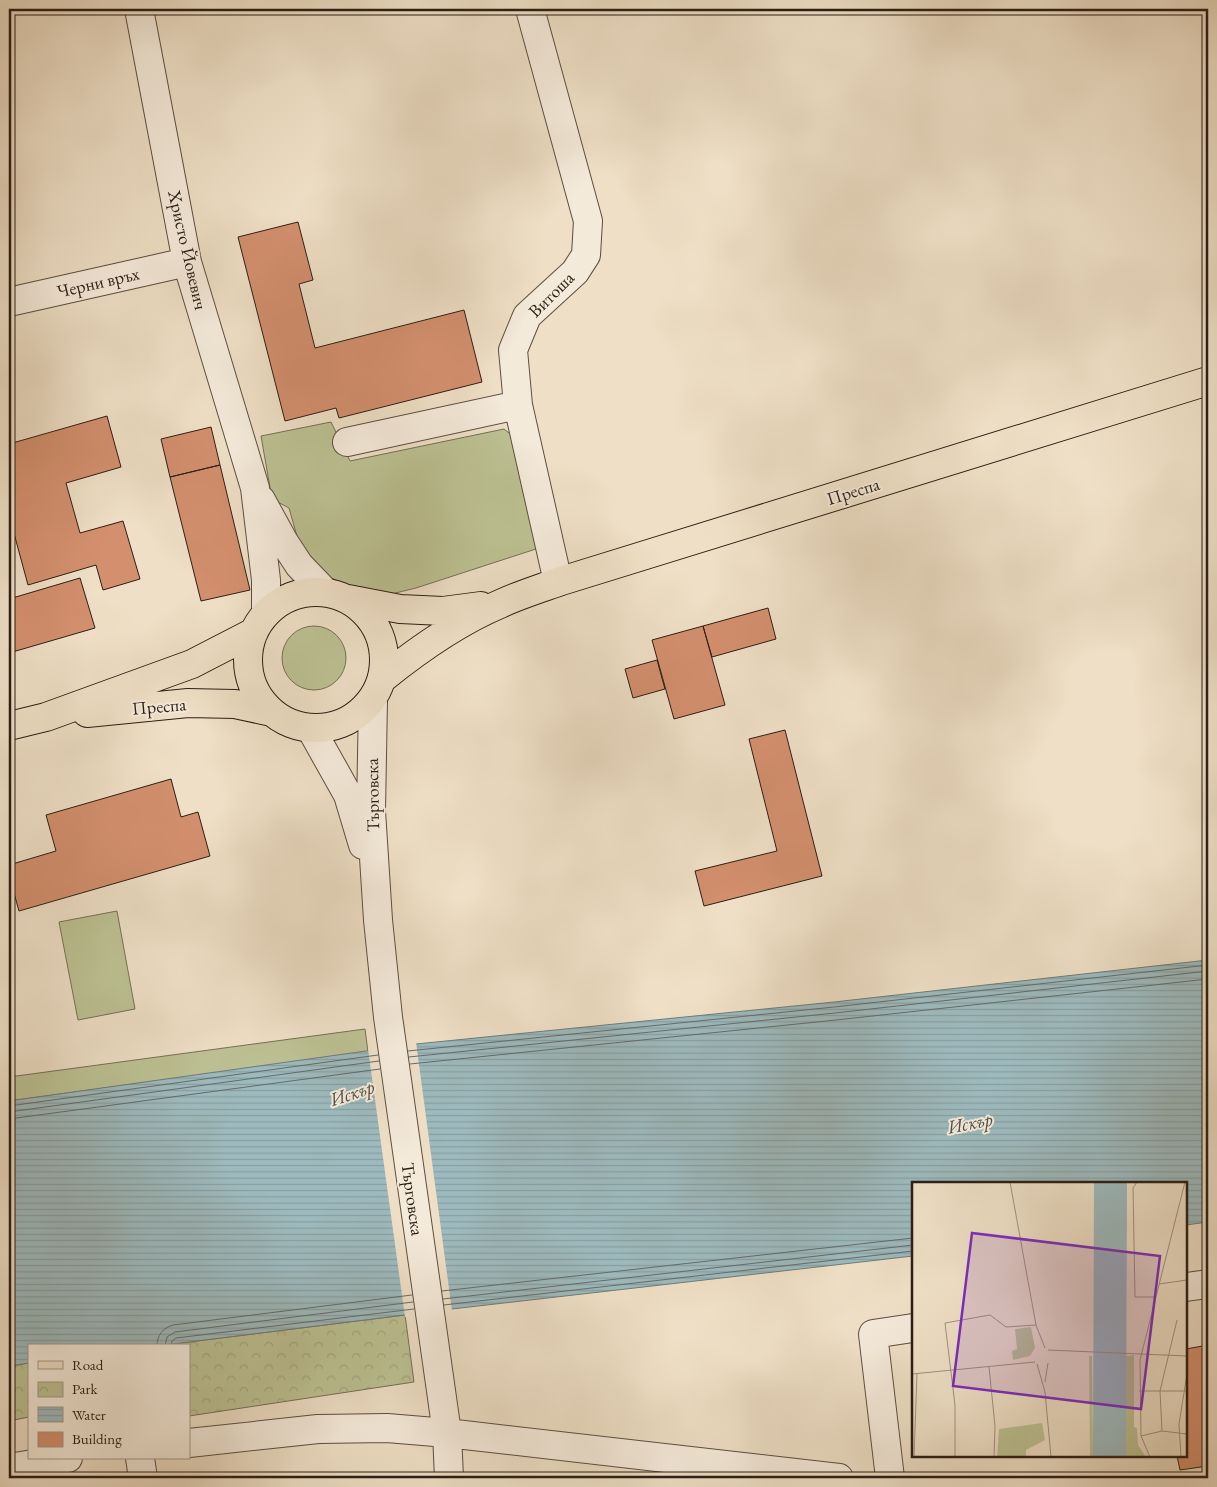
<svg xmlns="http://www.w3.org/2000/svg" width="1217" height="1487" viewBox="0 0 1217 1487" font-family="'EB Garamond',serif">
<defs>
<pattern id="park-crowns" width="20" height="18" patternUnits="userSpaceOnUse" patternTransform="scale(1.25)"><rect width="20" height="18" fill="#bcc193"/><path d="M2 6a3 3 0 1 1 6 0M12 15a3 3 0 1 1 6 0" fill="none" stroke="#a2a57e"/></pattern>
<pattern id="water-rules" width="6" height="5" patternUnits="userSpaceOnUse" patternTransform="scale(1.25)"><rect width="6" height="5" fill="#9dbabe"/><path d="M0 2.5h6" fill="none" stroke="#879fa2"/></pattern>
</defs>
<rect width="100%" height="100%" fill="#eedfc6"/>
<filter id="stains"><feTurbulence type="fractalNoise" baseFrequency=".004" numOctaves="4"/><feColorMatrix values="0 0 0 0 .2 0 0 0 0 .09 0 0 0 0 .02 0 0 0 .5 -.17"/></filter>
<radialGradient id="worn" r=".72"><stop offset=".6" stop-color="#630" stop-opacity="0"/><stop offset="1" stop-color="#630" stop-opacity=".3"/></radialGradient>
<path fill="#bcc193" stroke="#747054" d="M331,422L350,461L504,429L518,440L539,548L416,588L379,597L306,568L289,508L272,499L261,436Z
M282 658a32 32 0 1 1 64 0a32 32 0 1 1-64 0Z
M117,911L135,1009L78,1020L59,922Z
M365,1029L368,1052L9,1101V1077Z"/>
<path fill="url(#park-crowns)" stroke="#747054" d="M405,1315L414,1382L189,1416V1346H157Z
M29,1363V1417L9,1421V1366Z"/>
<path fill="url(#water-rules)" stroke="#6f7c7a" d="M1208,960V1222L1186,1225V1183H913V1256L452,1309L157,1346H29V1363L9,1366V1101L416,1044L834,1002Z"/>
<path fill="#eedfc6" d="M416,1042L452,1311L405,1317L368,1049Z"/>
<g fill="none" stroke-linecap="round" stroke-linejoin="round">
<path stroke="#646c6a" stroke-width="1" d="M408,1051L834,1007L1208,965
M409,1057L835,1013L1208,971
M410,1064L836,1020L1208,979
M9,1106L378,1055
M9,1112L379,1061
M9,1119L380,1069
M442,1291L913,1238
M443,1299L913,1245
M444,1305L913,1251
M157,1346C157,1335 163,1328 173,1325L412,1295
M165,1346L167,1337L175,1332L413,1302
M171,1346L172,1341L176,1338L414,1309"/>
</g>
<path fill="#d38f6e" stroke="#2b1e15" d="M298,222L313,280L299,284L315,348L464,310L482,382L339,418L336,408L285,421L238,237Z
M107,416L121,467L66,483L80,533L123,521L140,579L103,590L96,565L28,585L9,515V444Z
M211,427L220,465L170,477L161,439Z
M220,465L250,590L201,601L170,477Z
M80,578L95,628L9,653V599Z
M768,608L776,639L712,657L703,626Z
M703,626L725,705L674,719L652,640Z
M657,660L665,689L633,698L625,669Z
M785,730L822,876L704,906L695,871L777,851L749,739Z
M171,779L181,817L198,812L210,856L19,911L9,875V865L56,851L46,815Z
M1208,1345V1409L1206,1410L1208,1421V1466L1180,1470L1177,1456H1186V1349Z"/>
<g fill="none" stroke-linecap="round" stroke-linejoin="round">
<defs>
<path id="minor" d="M139,9L187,262L255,488L266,580V613
M530,9L588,221L586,255L575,272L527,316L513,350L518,405L558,582
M9,302L187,262
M347,442L518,405
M261,500L284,542L299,565L324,591
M373,700L371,811L378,920L388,1017L447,1433L449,1478
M311,729L348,795L363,845
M1186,1287L1208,1284
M189,1443L318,1429L387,1428L447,1433L839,1478
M140,1458L143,1478
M9,1468L68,1458
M890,1478L873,1334L913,1328"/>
<path id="major" d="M248 660a68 68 0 1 1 136 0a68 68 0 1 1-136 0Z
M348,599L400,609L443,611L481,606
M383,678C419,649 457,622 500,604C519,595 539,589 558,582L1208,381
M87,713L188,703L235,704L272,712
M9,726L46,717L192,664L254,632"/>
</defs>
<use href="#minor" stroke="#5c4e41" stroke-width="30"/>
<use href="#major" stroke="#2b1e15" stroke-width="30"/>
<use href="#minor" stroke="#f4eada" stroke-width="28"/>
<use href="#major" stroke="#eedfc6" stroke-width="28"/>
</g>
<g text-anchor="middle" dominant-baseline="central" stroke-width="4" stroke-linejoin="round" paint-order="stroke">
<g font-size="18" fill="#2b1e15" stroke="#f4eada">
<text transform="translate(188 250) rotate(77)">Христо Йовевич</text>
<text transform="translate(98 282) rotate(-13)">Черни връх</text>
<text transform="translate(551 294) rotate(-45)">Витоша</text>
<text transform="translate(853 491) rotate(-17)">Преспа</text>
<text transform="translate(159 706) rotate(-5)">Преспа</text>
<text transform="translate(372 795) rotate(-91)">Търговска</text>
<text transform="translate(413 1199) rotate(82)">Търговска</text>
</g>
<g font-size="19" font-style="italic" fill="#4d4d48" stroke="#f4eada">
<text transform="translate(352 1093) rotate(-18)">Искър</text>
<text transform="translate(970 1123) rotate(-11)">Искър</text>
</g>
</g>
<g transform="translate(912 1182)">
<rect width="275" height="275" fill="#eedfc6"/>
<path d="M119,145L123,166L118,174L101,178L100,169L105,167L103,147ZM177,174H180L181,275H178Z" fill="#bcc193"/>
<path d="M222,173V245L225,246L226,263L234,275H214V174ZM130,241L133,258L114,268V275H85L87,247Z" fill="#bcc193"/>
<path d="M182,0H215L214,275H181Z" fill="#9dbabe"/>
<path fill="none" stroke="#a0927f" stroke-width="1" d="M98,0L124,143L133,166M225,0L221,6L223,115H243M247,102L275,98M136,168L275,174M125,182L133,210L139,275M77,185L83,244L82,275M0,192L123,180M133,200L136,181M227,209H275M250,249L248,209L265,138M229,254L250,249L275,252M2,275L5,191M43,275V223L33,141L78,133L94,145L124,143M238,275L229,254L228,178L273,0M269,275L267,242L275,192"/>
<path fill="#7b2cbf" fill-opacity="0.15" stroke="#7b2cbf" stroke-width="2.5" d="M60,51L248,74L229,227L41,204Z"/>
<rect width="275" height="275" fill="none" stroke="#2b1e15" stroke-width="2.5"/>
</g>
<rect width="1217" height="1487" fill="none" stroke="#eedfc6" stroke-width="30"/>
<rect x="10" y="10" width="1197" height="1467" fill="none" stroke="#2b1e15" stroke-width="2.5"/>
<rect x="15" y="15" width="1187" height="1457" fill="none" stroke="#2b1e15"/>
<rect x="28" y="1344" width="162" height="115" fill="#f4eada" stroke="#a4988b"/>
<rect x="38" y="1361" width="25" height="8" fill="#eedfc6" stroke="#a4988b"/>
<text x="72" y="1370" font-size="15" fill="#2b1e15">Road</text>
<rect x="38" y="1382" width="25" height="15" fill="url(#park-crowns)" stroke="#a4988b"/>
<text x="72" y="1394" font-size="15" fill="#2b1e15">Park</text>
<rect x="38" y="1407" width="25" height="15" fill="url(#water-rules)" stroke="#a4988b"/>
<text x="72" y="1420" font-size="15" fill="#2b1e15">Water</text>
<rect x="38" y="1432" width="25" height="15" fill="#d38f6e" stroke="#a4988b"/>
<text x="72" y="1444" font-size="15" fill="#2b1e15">Building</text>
<rect width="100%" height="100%" filter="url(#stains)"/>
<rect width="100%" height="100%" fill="url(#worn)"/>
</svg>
